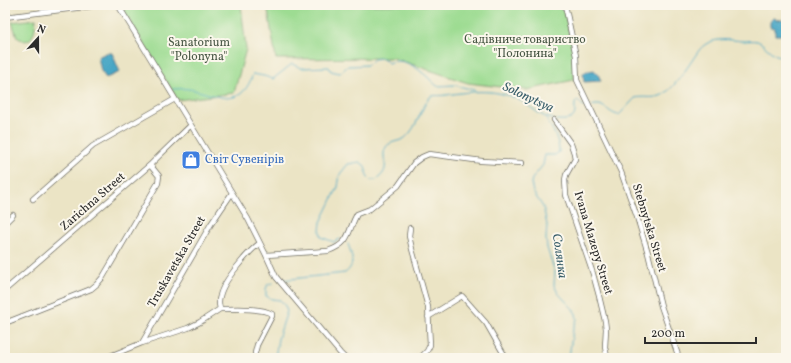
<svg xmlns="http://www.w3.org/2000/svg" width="791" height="363" viewBox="0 0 791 363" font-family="Vollkorn,serif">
<rect width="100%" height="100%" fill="#fbf7ec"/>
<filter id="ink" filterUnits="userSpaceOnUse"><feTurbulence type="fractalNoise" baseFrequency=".025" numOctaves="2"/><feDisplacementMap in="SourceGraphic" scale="8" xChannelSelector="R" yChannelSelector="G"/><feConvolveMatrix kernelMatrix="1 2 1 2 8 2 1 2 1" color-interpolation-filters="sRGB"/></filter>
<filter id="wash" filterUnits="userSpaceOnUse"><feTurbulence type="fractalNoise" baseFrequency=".012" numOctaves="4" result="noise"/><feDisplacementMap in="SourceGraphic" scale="16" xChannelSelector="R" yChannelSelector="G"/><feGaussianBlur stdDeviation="0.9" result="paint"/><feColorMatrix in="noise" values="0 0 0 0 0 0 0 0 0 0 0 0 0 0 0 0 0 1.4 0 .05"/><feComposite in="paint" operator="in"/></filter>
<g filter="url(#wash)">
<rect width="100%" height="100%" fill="#ebe4c5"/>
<path fill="#9ddc92" stroke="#64845e" d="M145,5H241L246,49L234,93L178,100L124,11L126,7Z
M267,5H563L575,59L574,80L527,90L468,83L393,58L276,59Z
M36,19C35,30 33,49 17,37L12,22Z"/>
<path fill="#46a6c5" stroke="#386878" d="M773,18H775L776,20L786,19V35H775V28L770,27V22Z
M106,53H112L120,72L106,78L101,71L98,57Z
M594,70L598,74L601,81L584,82L583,73Z"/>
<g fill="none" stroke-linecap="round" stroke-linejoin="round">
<path stroke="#46a6c5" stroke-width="1" d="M173,89C178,89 184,88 189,89C217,94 240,112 253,74L264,76L273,79L292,64L301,68L329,67L331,71L340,73L348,66L368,65L374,59L383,58L388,63C407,55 424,74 437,86L454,85L475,90
M592,106C604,101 608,114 619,115L635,98C643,96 652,99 660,96C674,91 691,61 700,49C712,36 729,40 744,41C748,41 753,40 757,41C765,43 772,59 786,56
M546,119C553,129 559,139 559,152L555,155H545L543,165L532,179L531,183L533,192L543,207L545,215L547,225L546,239L547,248L555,272L554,285L558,293L573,309L576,314L577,319L573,329L569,358
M556,120C563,120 575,122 575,111C575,107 574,105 576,101H578L582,105L587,107
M340,239L334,242L321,237L320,231L321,222L338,187L340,174L348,164L360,162L365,166L367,176L370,180H376C394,167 379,160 386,147C390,141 399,142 405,138C418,127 420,108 431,96C436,95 441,96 446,95C472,91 497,88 521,101C532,107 540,117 553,119
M282,280L345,273C356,265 352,255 348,244
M273,283L268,284L266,289V296L272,299L280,300L284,304L287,311L278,339L275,358"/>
</g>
</g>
<g filter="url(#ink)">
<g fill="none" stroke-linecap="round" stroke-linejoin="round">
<defs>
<path id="minor" d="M118,5L248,219L266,255L276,277L340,353L345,358
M565,5L576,56L577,80L621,172L637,217L648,253L661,306L679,358
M5,17L100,5
M554,120L571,144L574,153L575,159L566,175L565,180L566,195L593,274L599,296L605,321L606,329L605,347L607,357L611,358
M33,199L93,146L175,99
M5,223L13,215
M410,228L409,236L412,249L428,307L430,345L427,351L420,358
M266,255L328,251C351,243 347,232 357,214L370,209L398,186L414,163L422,157L429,154L482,161L522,163
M5,290L150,165L160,155L190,126
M220,309C233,309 261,307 272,314V316L257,345L255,353
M428,317L462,296L486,323L506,358
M5,323L91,289L97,284L103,277L158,183L159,176L150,165
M142,343L188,328L200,322L220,309C219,304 218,301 220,296C223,281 248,252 260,243
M5,354L10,358
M105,358L142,343L211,224L232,193"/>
</defs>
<use href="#minor" stroke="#6e6c61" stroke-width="6"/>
<use href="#minor" stroke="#fff" stroke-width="4.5"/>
</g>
</g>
<defs>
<symbol id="shop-square" viewBox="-11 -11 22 22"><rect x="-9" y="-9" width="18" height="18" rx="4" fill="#3f7fe0" stroke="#fbf7ec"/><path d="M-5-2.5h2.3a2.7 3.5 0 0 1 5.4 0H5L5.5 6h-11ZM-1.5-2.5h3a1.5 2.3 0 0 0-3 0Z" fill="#fff"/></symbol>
</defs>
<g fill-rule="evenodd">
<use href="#shop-square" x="180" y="149" width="22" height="22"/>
</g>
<g text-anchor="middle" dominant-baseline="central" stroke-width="4" stroke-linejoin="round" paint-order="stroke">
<g font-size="12" fill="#485745" stroke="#fbf7ec">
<text x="525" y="40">Садівниче товариство<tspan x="525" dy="14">"Полонина"</tspan></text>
<text x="199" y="43">Sanatorium<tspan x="199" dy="14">"Polonyna"</tspan></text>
</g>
<g font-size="12" fill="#366cbe" stroke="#fbf7ec" text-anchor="start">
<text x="205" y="160">Світ Сувенірів</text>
</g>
<g font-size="12" fill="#2b2b2b" stroke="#fbf7ec">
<text transform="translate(93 202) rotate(-41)">Zarichna Street</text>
<text transform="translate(649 228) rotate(73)">Stebnytska Street</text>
<text transform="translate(593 243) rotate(73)">Ivana Mazepy Street</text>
<text transform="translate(177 262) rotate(-60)">Truskavetska Street</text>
</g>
<g font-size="13" font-style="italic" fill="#365c69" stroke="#fbf7ec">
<text transform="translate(528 98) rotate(25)">Solonytsya</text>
<text transform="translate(559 256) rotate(82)">Солянка</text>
</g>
</g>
<rect width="791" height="363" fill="none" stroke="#fbf7ec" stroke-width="20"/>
<g transform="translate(38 38) rotate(21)" stroke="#fbf7ec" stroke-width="3" paint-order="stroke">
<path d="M0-3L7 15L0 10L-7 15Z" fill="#2b2b2b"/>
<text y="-6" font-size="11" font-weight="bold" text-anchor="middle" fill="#2b2b2b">N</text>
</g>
<path d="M645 337v6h111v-6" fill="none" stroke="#2b2b2b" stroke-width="2"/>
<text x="651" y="337" font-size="12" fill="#2b2b2b" stroke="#fbf7ec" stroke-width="3" paint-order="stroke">200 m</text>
</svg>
